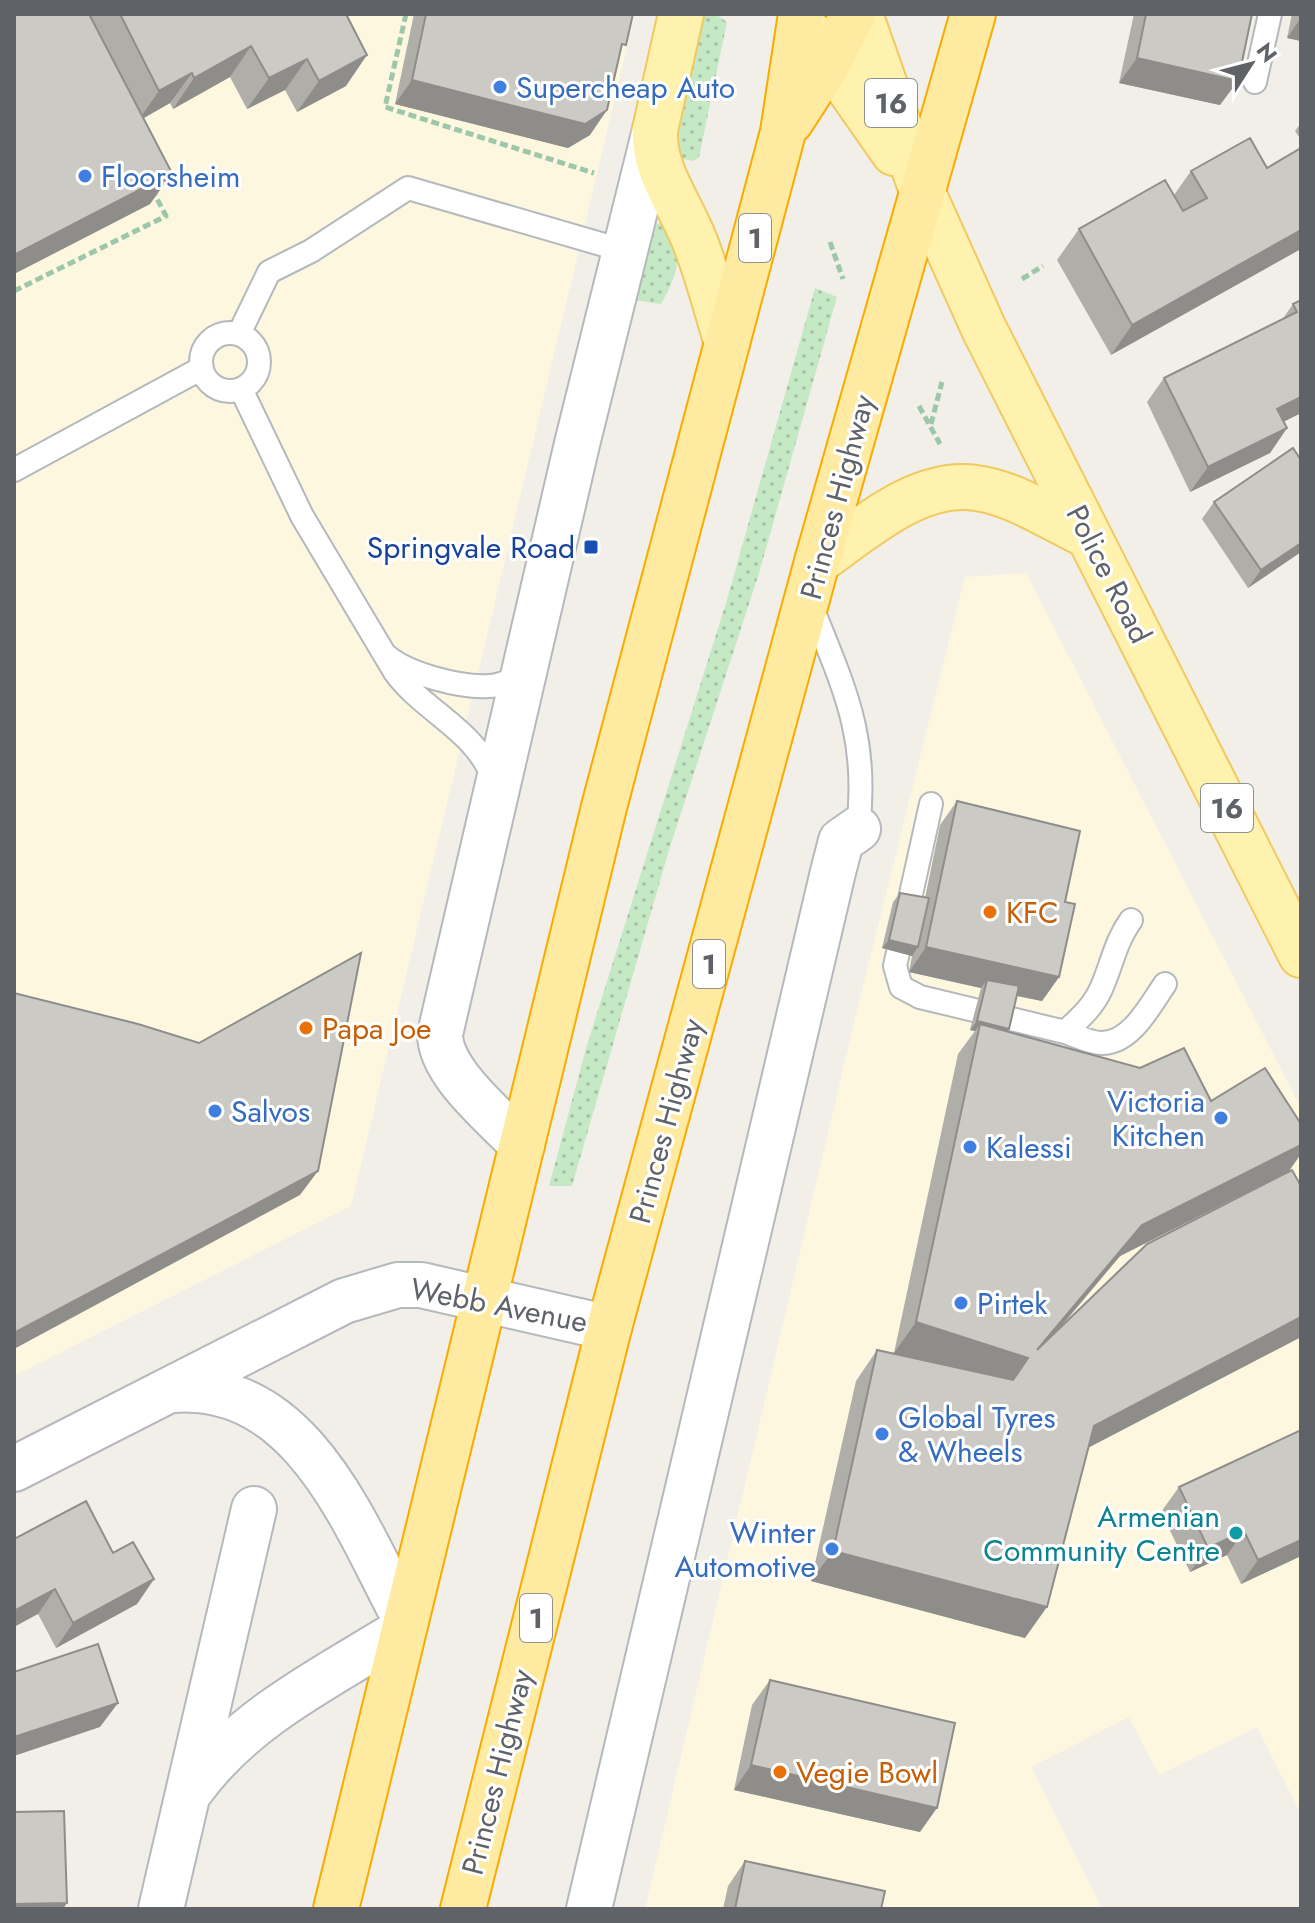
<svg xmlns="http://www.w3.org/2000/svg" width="1315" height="1923" viewBox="0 0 1315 1923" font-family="Jost,sans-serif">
<defs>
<pattern id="grass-dots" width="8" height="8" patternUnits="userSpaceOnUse" patternTransform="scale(2)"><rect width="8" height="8" fill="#c5e8c5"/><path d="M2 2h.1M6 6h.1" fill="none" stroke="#a3c0a4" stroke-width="1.8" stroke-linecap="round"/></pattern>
</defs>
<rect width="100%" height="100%" fill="#f1efe8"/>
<path fill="#fef7e0" d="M14,14H635L351,1206L14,1376Z
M1026,573L1301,1108V1814L1257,1727L1159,1775L1129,1717L1031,1767L1102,1909H645L857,1010L965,577Z"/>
<path fill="url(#grass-dots)" d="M701,14H715L727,22L699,157L694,161L683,159L676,149L675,134Z
M668,222C686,250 677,277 661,304L634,300L654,224Z
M815,288L837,297L759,573L669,850L572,1186H549L587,1045L726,603Z"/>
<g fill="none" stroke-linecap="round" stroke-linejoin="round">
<defs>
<path id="service" d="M1255,82L1270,14
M201 362a29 29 0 1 1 58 0a29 29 0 1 1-58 0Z
M239,334L269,272L311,251L408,188L625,251
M241,389L302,516L395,672C424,712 476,730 494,780
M14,470L202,368
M811,605C844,688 869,737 858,829
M387,656C408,674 461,688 489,686C501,686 513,679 524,674
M931,804L895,966L901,987L920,997L1065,1032C1079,1019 1093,1007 1101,989C1112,965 1115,942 1131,920
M1065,1032C1075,1035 1090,1043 1101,1043C1131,1044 1151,1004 1165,984"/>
<path id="minor" d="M522,1145C496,1117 440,1073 440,1034L577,444L655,130
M172,1390C303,1379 356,1528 406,1621
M14,1469L344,1301L398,1285H421L609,1328
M192,1789C244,1717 329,1676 403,1630
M161,1909L254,1509
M589,1909L833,872L841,841L858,829"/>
<path id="primary" d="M681,14L655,130C652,170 684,210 697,247C709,279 717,311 727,343
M860,14L922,191L984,329L1301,955
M810,33L894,153
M817,562C862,531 917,479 976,488C1015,493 1054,520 1089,536"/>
<path id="trunk" d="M791,121L829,62L853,14
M336,1909L604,807L783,132L801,14
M463,1909L609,1328L817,562L973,14"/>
</defs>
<use href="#service" stroke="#b5b8bc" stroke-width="26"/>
<use href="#minor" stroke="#b5b8bc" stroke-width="48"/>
<use href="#primary" stroke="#f2c960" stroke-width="48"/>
<use href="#trunk" stroke="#f9ab00" stroke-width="48"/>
<path stroke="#9cc7a9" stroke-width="5" stroke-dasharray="8 4" stroke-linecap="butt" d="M406,14L385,107L594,173
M830,242L843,279
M1022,279L1043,266
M14,291L166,216L154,193
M919,406L940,444
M931,424L942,382"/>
<use href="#service" stroke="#fff" stroke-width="22"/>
<use href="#minor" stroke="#fff" stroke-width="44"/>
<use href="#primary" stroke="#fff2af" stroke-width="44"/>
<use href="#trunk" stroke="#feeaa1" stroke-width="44"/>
</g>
<path fill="#afaea9" d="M14,14H346V86L297,112L285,90L247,109L230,77L173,109L170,103L143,118L172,173L150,204L14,274Z
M414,14H633L590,135L568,148L395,104Z
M1134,14H1252L1220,105L1119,83Z
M1292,14H1301V41L1287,38Z
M1301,123V140L1295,131Z
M1267,168L1111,355L1057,260L1079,229L1174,195L1191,171Z
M1301,300V413L1283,422L1287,428L1270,453L1190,492L1147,402L1164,378L1282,320L1293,304Z
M1214,502L1301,552L1248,588L1202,519Z
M957,801L1065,902L1059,977L1042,1001L1016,996L1007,1031L1211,1101L1289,1171L1120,1256L1061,1327L1301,1186V1337L1088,1448L1025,1638L811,1581L856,1381L877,1350L894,1353L958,1054L975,1031L970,1030L981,988L909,972L912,956L882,948L893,902L900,893L925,898L940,825Z
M1301,1430V1556L1241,1584L1227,1555L1190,1572L1161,1512L1179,1487Z
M14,1539L113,1553L154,1579L137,1604L56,1648L38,1614Z
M770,1680L920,1832L734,1790L752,1705Z
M745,1861L881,1909H723L728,1886Z"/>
<path fill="#8f8d8a" d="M1301,18V41L1287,38Z
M251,46L230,77L173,109L194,78Z
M367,55L346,86L297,112L319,81Z
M1137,58L1238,81L1220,105L1119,83Z
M307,59L285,90L247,109L269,78Z
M192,73L170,103L137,122L159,91Z
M412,80L607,110L590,135L568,148L395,104Z
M172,173L150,204L14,274V255Z
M1301,230V249L1111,355L1132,325Z
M1301,397V413L1259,434L1277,409Z
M1287,428L1270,453L1190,492L1208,467Z
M1301,543V552L1248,588L1261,570Z
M889,940L918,947L912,956L882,948Z
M926,947L1059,977L1042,1001L985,989L987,980L981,988L909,972Z
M977,1021L1009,1029L1002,1038L980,1024L975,1031L970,1030Z
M1301,1145V1154L1289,1171L1120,1256L1015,1380L1037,1350L1142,1225Z
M318,1171L300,1195L14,1349V1333Z
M1301,1317V1337L1072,1456L1094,1426Z
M916,1322L1028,1358L1006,1389L894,1353Z
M1244,1531L1227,1555L1190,1572L1208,1548Z
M1301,1540V1556L1241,1584L1258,1560Z
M833,1551L1047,1607L1025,1638L811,1581Z
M154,1579L137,1604L56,1648L73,1623Z
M55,1589L38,1614L14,1627V1611Z
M118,1703L100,1727L14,1756V1737Z
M751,1765L937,1808L920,1832L734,1790Z
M67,1903L63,1909H14V1904Z"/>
<path fill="#cccac5" stroke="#8f8d8a" stroke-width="2" d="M14,14H89L172,173L14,255Z
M120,14H346L367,55L319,81L307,59L269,78L251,46L194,78L192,73L159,91Z
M426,14H633L626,45L622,44L607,110L585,124L412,80Z
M1146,14H1252L1238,81L1137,58Z
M1250,138L1267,168L1301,148V230L1132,325L1079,229L1165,180L1183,211L1207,198L1191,171Z
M1301,300V397L1277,409L1287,428L1208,467L1164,378L1297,312L1293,304Z
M1293,448L1301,460V543L1261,570L1214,502Z
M957,801L1080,831L1065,902L1075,904L1059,977L926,947Z
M900,893L929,898L918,947L889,940Z
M361,953L318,1171L14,1333V993L138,1024L199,1043Z
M987,980L1019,986L1009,1029L977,1021Z
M980,1024L1140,1068L1184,1048L1211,1101L1265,1068L1301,1124V1145L1142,1225L1037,1350L1147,1244L1292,1170L1301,1186V1317L1094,1426L1047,1607L833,1551L877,1350L1013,1380L1028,1358L916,1322Z
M1301,1430V1540L1258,1560L1244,1531L1208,1548L1179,1487Z
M86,1501L113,1553L133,1542L154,1579L73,1623L55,1589L14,1611V1539Z
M98,1644L118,1703L14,1737V1672Z
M770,1680L955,1723L937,1808L751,1765Z
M64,1811L67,1903L14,1904V1812Z
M745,1861L885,1891L881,1909H735Z"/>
<g fill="#3f7fe0" stroke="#fff" stroke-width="3">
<circle cx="500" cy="87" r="8"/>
<circle cx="85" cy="176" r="8"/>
<circle cx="215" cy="1111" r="8"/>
<circle cx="1221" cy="1118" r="8"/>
<circle cx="970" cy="1147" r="8"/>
<circle cx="961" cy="1303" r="8"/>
<circle cx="882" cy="1434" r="8"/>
<circle cx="832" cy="1549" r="8"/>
</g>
<rect fill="#1a4fb4" stroke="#fff" stroke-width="3" x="583" y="539" width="16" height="16" rx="4"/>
<g fill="#e8710a" stroke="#fff" stroke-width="3">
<circle cx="990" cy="912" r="8"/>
<circle cx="306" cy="1028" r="8"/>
<circle cx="780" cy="1772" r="8"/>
</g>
<circle fill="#0f9aa8" stroke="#fff" stroke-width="3" cx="1236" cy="1533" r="8"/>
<g text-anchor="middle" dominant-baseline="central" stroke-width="6" stroke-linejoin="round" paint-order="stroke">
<g fill="#fff" stroke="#8f9295" stroke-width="2">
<rect x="865" y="79" width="52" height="48" rx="6"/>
<rect x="739" y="214" width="32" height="48" rx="6"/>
<rect x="1201" y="784" width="52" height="48" rx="6"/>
<rect x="693" y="940" width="32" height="48" rx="6"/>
<rect x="520" y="1594" width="32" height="48" rx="6"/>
</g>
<g font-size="28" font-weight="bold" fill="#5f6368">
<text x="891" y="103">16</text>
<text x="755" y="238">1</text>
<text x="1227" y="808">16</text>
<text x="709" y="964">1</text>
<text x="536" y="1618">1</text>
</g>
<g font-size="30" fill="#366cbe" stroke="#fff" text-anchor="start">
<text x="516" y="87">Supercheap Auto</text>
<text x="101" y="176">Floorsheim</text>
<text x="1205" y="1101" text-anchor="end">Victoria<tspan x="1205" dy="34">Kitchen</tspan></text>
<text x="231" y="1111">Salvos</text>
<text x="986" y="1147">Kalessi</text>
<text x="977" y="1303">Pirtek</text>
<text x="898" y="1417">Global Tyres<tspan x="898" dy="34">&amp; Wheels</tspan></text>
<text x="816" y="1532" text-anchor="end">Winter<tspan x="816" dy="34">Automotive</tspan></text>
</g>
<g font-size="30" fill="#5f6368" stroke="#fff">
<text transform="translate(837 497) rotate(-75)">Princes Highway</text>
<text transform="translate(1109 574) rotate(63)">Police Road</text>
<text transform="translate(666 1121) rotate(-75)">Princes Highway</text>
<text transform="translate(499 1305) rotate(11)">Webb Avenue</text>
<text transform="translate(497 1772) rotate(-76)">Princes Highway</text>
</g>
<g font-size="30" fill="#164399" stroke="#fff" text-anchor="end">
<text x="575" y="547">Springvale Road</text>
</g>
<g font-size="30" fill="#c56008" stroke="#fff" text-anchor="start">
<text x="1006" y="912">KFC</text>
<text x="322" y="1028">Papa Joe</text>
<text x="796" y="1772">Vegie Bowl</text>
</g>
<g font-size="30" fill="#0d838f" stroke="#fff" text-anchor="end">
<text x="1220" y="1516">Armenian<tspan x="1220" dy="34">Community Centre</tspan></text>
</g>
</g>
<rect width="1315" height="1923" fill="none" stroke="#5f6368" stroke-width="32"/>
<g transform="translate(1251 64) rotate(54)" stroke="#ffffff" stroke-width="6" paint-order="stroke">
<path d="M0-6L14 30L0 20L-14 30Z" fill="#5f6368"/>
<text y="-12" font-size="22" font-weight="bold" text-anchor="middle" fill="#5f6368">N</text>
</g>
</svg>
